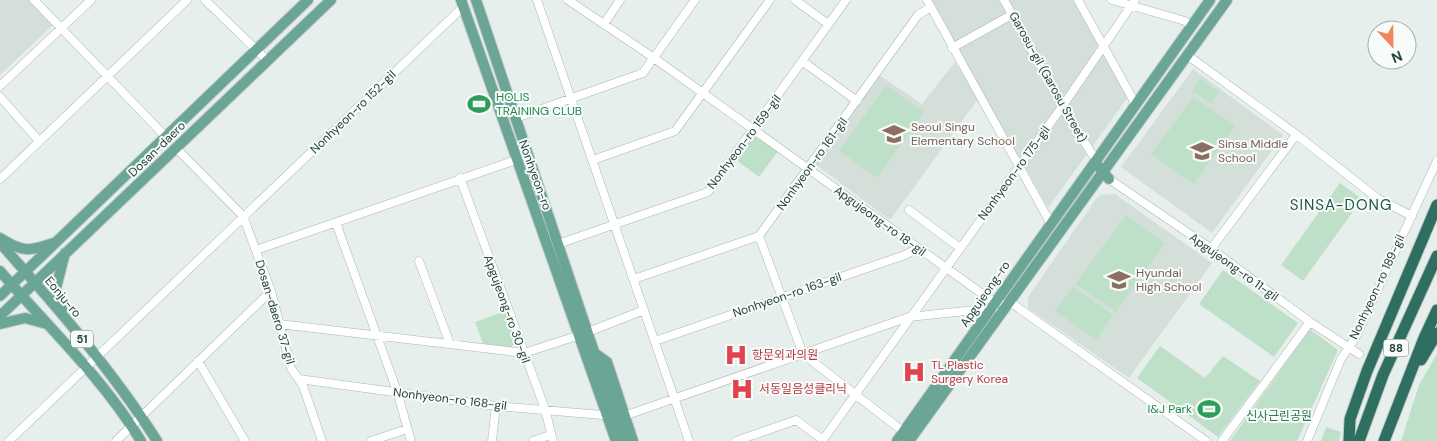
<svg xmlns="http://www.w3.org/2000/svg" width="1437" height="441" viewBox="0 0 1437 441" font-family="'DM Sans','Noto Sans KR',sans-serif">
<rect width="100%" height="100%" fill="#e6efeb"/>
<path fill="#d4dfda" d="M0,0H30L53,25L0,75Z
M931,0H1074L1128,97L1048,208Z
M955,62L978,99L890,220L815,164L879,75L922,104Z
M1193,69L1283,135L1212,233L1121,167Z
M1115,194L1212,263L1129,378L1028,308V297L1096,199L1101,195Z"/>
<path fill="#bfe0c8" d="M1200,79L1219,92L1211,104L1192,91Z
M886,85L924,112L877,178L839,151Z
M1194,97L1235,126L1194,184L1151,154Z
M755,132L779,150L759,177L735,159Z
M1340,183L1362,199L1303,281L1281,265Z
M1126,215L1165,243L1116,312L1075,284Z
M1223,270L1298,323L1274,357L1199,304Z
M1073,287L1113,315L1096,340L1055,311Z
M505,311L516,340L510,350L484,346L475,322Z
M1310,329L1338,350L1297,441H1230Z
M1160,346L1205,378L1223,356L1260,381L1218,437L1137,378Z
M1437,354V441H1401L1419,385Z
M1326,427L1341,432L1339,441H1321Z"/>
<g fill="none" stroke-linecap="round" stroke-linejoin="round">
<defs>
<path id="minor" d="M34,0L166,137
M205,0L267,60
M537,0L689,441
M568,0L654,58L988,298L994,302H1000
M795,0L828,24
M927,0L1051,224
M1004,0L1060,101L1064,104V110L1092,154
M1078,0L1136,105
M1112,0L1185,21L1191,26
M604,24L620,0
M952,48L1013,14
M1187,55L1293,132L1377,198L1412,216
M802,61L857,101
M0,86L91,0
M0,97L39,141
M516,118L643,73L695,0
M176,148L243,216L271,291L291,368L303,386L322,441
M593,160L675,131L770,0
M460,178L545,409L553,441
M0,179L187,0
M1109,179L1206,245L1310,322L1359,354
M909,210L960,248
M336,223L397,391L411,441
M759,236L803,354L904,432
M558,244L708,192L846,0
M1211,249L1296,135
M256,250L516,160
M419,261L450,344
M634,279L759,236L918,15L931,7
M1010,302L1206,441
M279,324L524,353L580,335
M588,332L644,310
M655,341L905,255L918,248
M198,361L245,441
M299,379L496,406L602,415
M624,416L909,317L994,308
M9,441L463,7
M116,441L271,291
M371,441L407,429
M492,441L496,406
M533,441L550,435
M736,441L796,420L823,440
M822,441L1064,104L1135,0
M1222,441L1310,322
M1307,441L1341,359L1355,338L1437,161"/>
<path id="major" d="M461,0L616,441
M476,0L624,441
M1098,166L1109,179
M0,238C23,253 30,251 54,243
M0,243C56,306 112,370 157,441
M0,271C48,327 102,377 141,441
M0,296L308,0
M62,310L56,288L65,253
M0,316L331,0
M0,324L25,318L47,324
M596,354L607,362L633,441
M897,441L1210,0
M909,441L1227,0"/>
<path id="highway" d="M1421,360L1437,333
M1349,441L1350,419L1367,371L1437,205
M1359,441L1383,375L1437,256
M1384,441L1424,338L1437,310"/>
</defs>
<use href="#minor" stroke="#a8b8b2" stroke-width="9"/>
<use href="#major" stroke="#c2cac8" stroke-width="12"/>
<use href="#highway" stroke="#c2cac8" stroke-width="13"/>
<use href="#minor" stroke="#fff" stroke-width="8"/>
<use href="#major" stroke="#6aa596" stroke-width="10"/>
<use href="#highway" stroke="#2f6f62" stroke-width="11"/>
</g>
<defs>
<symbol id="stadium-bare" viewBox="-9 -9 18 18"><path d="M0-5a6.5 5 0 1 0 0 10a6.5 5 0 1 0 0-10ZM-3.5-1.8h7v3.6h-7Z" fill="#2e9e5b" stroke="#f7fbf9" stroke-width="2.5" paint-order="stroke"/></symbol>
<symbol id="school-bare" viewBox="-9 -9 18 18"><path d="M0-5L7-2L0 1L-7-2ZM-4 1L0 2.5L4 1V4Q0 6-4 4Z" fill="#8d6e63" stroke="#f7fbf9" stroke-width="2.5" paint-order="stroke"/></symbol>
<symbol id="hospital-bare" viewBox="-9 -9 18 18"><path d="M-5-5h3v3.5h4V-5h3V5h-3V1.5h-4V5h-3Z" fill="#e0444e" stroke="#f7fbf9" stroke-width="2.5" paint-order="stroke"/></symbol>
</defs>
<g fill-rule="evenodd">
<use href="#stadium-bare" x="463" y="88" width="32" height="32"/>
<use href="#school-bare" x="878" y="118" width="32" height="32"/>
<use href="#school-bare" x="1186" y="135" width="32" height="32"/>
<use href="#school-bare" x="1103" y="264" width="32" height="32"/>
<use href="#hospital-bare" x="720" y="339" width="32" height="32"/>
<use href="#hospital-bare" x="898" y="356" width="32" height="32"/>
<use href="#hospital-bare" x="726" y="373" width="32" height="32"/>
<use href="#stadium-bare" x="1193" y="393" width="32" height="32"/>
</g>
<g text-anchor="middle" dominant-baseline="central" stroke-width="4" stroke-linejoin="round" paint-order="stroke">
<g fill="#f7fbf9" stroke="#637a73" stroke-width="1">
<rect x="71" y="330.5" width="22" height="17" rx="4"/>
<rect x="1383.5" y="339.5" width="25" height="17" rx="4"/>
</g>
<g font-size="11" font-weight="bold" fill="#24423a">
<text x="82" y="339">51</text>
<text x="1396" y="348">88</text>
</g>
<g font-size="12" fill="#24423a" stroke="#f7fbf9">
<text transform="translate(1048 77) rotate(61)">Garosu-gil (Garosu Street)</text>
<text transform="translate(353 112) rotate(-44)">Nonhyeon-ro 152-gil</text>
<text transform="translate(744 142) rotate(-53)">Nonhyeon-ro 159-gil</text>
<text transform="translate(157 149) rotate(-44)">Dosan-daero</text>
<text transform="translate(812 164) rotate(-54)">Nonhyeon-ro 161-gil</text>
<text transform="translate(1014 173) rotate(-54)">Nonhyeon-ro 175-gil</text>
<text transform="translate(535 175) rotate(70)">Nonhyeon-ro</text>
<text transform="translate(880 221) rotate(36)">Apgujeong-ro 18-gil</text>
<text transform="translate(1234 267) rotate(36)">Apgujeong-ro 11-gil</text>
<text transform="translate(1377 287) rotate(-65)">Nonhyeon-ro 189-gil</text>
<text transform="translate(985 294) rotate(-55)">Apgujeong-ro</text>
<text transform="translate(787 295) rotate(-19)">Nonhyeon-ro 163-gil</text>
<text transform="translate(63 297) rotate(50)">Eonju-ro</text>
<text transform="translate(507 309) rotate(70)">Apgujeong-ro 30-gil</text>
<text transform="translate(275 312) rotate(73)">Dosan-daero 37-gil</text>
<text transform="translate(450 399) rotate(7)">Nonhyeon-ro 168-gil</text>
</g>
<g font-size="12" fill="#27864d" stroke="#f7fbf9" text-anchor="start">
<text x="496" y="97">HOLIS<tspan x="496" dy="14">TRAINING CLUB</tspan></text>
<text x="1192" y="409" text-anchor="end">I&amp;J Park</text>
</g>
<g font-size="12" fill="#785e54" stroke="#f7fbf9" text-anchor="start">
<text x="911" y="127">Seoul Singu<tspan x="911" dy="14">Elementary School</tspan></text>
<text x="1218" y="144">Sinsa Middle<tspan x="1218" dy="14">School</tspan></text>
<text x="1136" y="273">Hyundai<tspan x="1136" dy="14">High School</tspan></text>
</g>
<g font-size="12" fill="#be3a42" stroke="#f7fbf9" text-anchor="start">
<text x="752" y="355">항문외과의원</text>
<text x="931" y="365">TL Plastic<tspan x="931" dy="14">Surgery Korea</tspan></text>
<text x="759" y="389">서동일음성클리닉</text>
</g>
<g font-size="12" fill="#2d7a4b" stroke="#f7fbf9">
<text x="1279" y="416">신사근린공원</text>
</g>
<g font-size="15" letter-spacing="1" fill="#1f5548" stroke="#f7fbf9">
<text x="1341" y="205">SINSA-DONG</text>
</g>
</g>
<g transform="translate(1392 45) rotate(158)"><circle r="24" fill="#f7fbf9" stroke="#a3b1ad"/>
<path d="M0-4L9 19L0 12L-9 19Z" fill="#f4845f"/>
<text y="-8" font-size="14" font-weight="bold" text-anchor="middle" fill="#24423a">N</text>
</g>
</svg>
